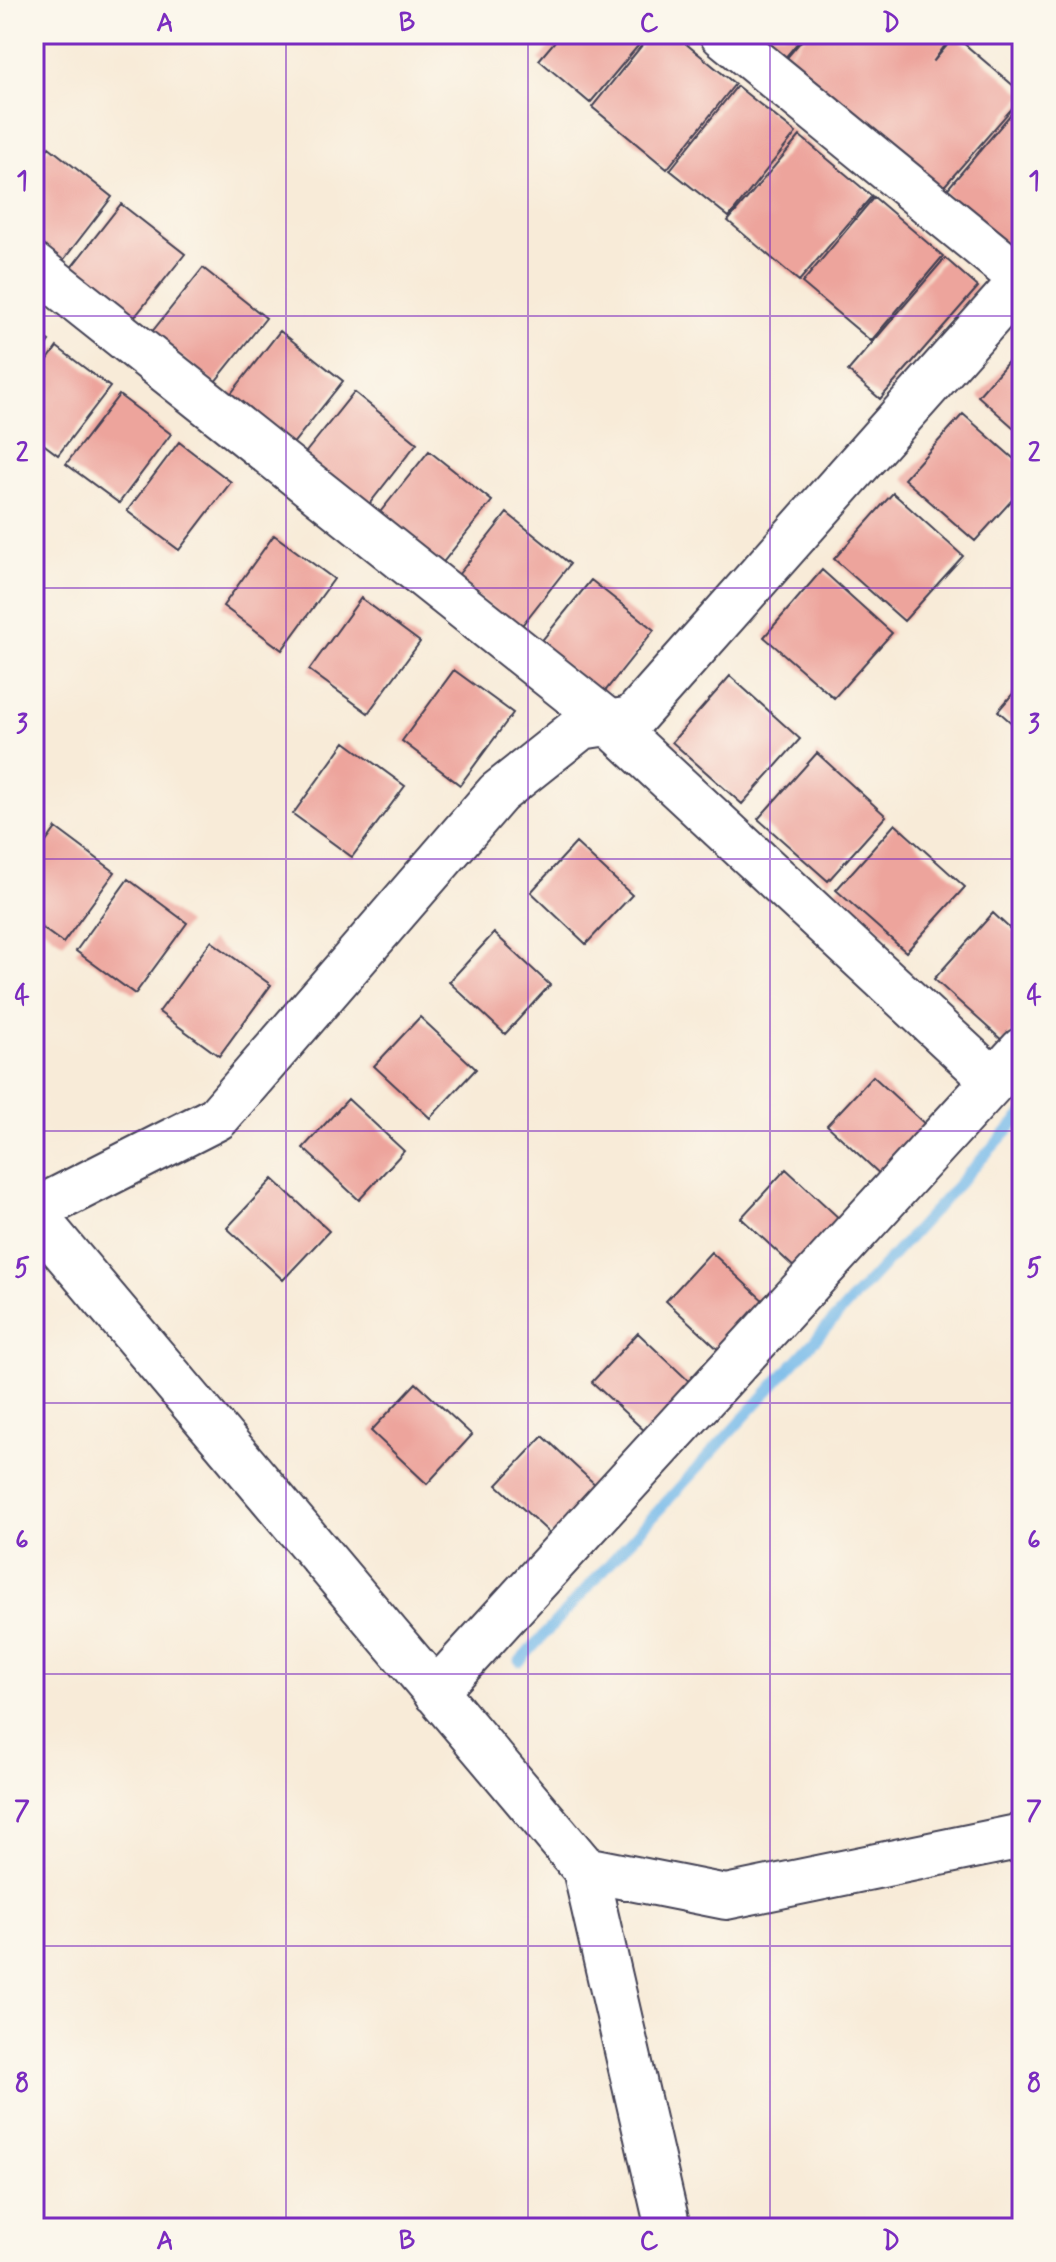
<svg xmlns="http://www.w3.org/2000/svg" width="1056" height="2262" viewBox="0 0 1056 2262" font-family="Mynerve,sans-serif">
<rect width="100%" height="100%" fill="#fbf7ec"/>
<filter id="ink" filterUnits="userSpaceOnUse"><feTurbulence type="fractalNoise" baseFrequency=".0125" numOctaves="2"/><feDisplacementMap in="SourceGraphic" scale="16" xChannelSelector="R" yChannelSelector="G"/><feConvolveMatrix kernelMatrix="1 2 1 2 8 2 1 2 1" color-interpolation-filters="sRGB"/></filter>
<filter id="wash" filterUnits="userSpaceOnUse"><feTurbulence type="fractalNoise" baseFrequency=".006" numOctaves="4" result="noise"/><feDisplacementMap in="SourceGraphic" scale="32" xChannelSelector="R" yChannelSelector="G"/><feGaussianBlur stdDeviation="1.8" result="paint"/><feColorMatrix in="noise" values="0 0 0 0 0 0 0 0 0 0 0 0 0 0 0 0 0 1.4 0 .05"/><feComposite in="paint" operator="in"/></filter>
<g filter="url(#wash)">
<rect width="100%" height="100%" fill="#f8ebd8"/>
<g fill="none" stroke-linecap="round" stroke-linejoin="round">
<path stroke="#72b8e9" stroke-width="11" d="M520,1661L1022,1115"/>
</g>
<g id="blocks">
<path fill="#eda49c" d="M561,34H648L590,103L539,60Z
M651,34H674L735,84L667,169L592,107Z
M754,34H805L784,59Z
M807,34H953L933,62L955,36L1022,93V97L940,191L785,60Z
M737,86L796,133L729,217L670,170Z
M1022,101V234L1009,249L944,193Z
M800,136L872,196L799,281L728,221Z
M49,147L112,197L61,263L34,241V166Z
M874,197L943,256L871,341L802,283Z
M121,204L185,254L133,319L70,269Z
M945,258L978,287L880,399L848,371Z
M203,268L266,318L214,383L151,333Z
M34,330L49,341L34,361Z
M280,331L343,381L291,446L229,396Z
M1022,346V435L978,396Z
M57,347L110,387L58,455L34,437V379Z
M354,392L417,443L366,508L302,457Z
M119,395L171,434L119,503L66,464Z
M963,414L1022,466V489L975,541L904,479Z
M179,442L231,482L179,550L127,511Z
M429,451L492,501L440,566L377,516Z
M893,493L963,556L904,621L834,559Z
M507,513L570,564L519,629L455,579Z
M274,535L334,579L282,650L223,606Z
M822,570L892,633L834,698L764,637Z
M591,580L654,630L602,695L539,644Z
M361,598L420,642L368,713L309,670Z
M454,670L513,713L460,785L402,741Z
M730,676L800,739L742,804L672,742Z
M1022,683V732L998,711Z
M345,742L405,786L352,857L293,814Z
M817,753L886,816L828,881L758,819Z
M34,813L45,821L34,836Z
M895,824L965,887L906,952L836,890Z
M56,828L115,872L63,943L34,922V859Z
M576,843L632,895L586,944L531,892Z
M128,879L187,923L135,994L76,951Z
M993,913L1022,940V1022L1004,1042L934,979Z
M494,933L550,985L505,1034L449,982Z
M211,941L271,985L219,1056L159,1012Z
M420,1017L476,1069L430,1118L374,1066Z
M873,1076L929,1128L883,1177L827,1125Z
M348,1099L404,1151L359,1200L303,1148Z
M786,1169L842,1221L797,1270L741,1218Z
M273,1179L329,1231L283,1280L227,1228Z
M711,1252L767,1304L722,1353L666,1301Z
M638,1333L694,1386L648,1434L592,1382Z
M416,1383L472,1435L427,1484L371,1431Z
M543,1436L599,1488L554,1537L497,1485Z"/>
</g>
</g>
<g filter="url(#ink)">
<use href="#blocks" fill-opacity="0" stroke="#424053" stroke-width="2"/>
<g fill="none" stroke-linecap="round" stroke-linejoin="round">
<defs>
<path id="minor" d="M722,34L1022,279
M34,266L608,722L994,1081
M34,1211L217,1118L498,793L581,727L632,719L1022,280
M34,1215L585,1869L668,2228
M435,1692L1022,1050
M585,1869L726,1897L1022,1836"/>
</defs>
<use href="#minor" stroke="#424053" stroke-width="48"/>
<use href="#minor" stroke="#fff" stroke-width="44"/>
</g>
</g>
<path fill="none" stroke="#7b2cbf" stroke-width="2" stroke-opacity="0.55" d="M286,34V2228M528,34V2228M770,34V2228M34,316H1022M34,588H1022M34,859H1022M34,1131H1022M34,1403H1022M34,1674H1022M34,1946H1022"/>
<rect width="1056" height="2262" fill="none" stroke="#fbf7ec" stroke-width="88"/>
<rect x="44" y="44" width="968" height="2174" fill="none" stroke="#7b2cbf" stroke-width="3"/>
<g font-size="26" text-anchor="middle" font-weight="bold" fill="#7b2cbf">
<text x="165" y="31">A</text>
<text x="407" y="31">B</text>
<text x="649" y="31">C</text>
<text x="891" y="31">D</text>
<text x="22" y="189">1</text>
<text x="1034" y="189">1</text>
<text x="22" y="461">2</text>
<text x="1034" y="461">2</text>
<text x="22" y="732">3</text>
<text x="1034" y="732">3</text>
<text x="22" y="1004">4</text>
<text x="1034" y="1004">4</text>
<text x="22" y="1276">5</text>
<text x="1034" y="1276">5</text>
<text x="22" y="1548">6</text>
<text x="1034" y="1548">6</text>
<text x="22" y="1819">7</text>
<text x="1034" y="1819">7</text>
<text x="22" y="2091">8</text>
<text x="1034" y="2091">8</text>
<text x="165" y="2249">A</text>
<text x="407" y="2249">B</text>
<text x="649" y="2249">C</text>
<text x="891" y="2249">D</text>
</g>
</svg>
